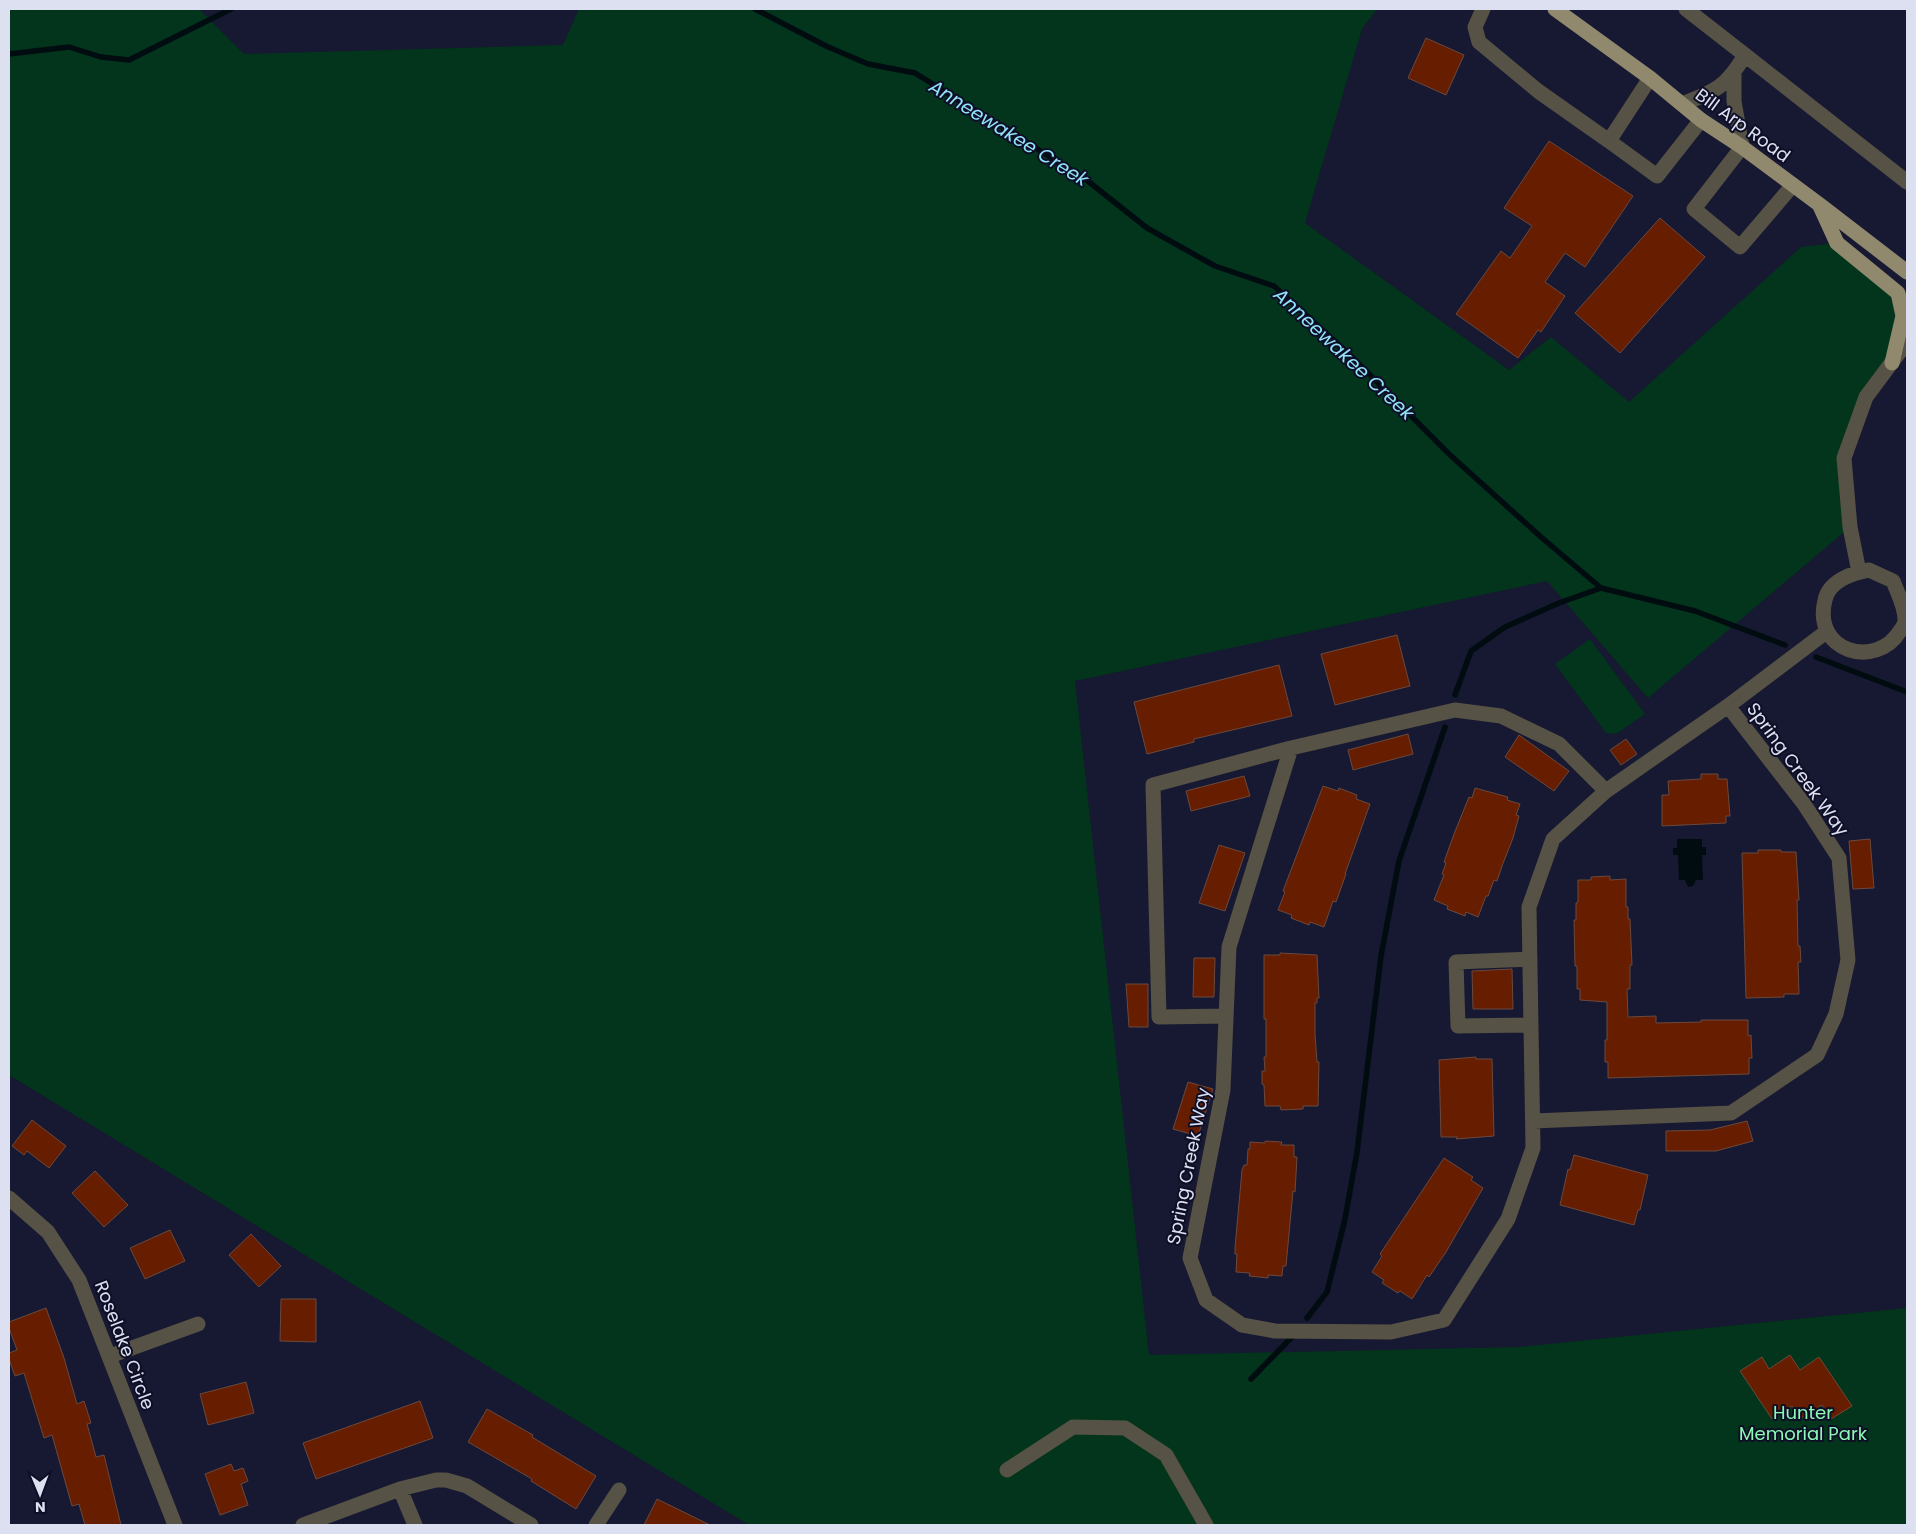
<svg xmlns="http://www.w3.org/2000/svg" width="1916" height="1534" viewBox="0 0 1916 1534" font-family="Poppins,sans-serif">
<rect width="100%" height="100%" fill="#171831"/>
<path fill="#02351b" d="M9,9H199L244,54L563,45L579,9H1377L1362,29L1305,223L1509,370L1551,337L1629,402L1801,247L1837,243L1898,293L1892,363L1866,397L1844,458L1850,527L1648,698L1547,581L1075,681L1149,1355L1518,1347L1907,1308V1525H749L9,1075Z
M1590,639L1645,714L1616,734L1606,733L1555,664Z"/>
<path fill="#010c10" d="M1677,839H1702V847H1706V855H1702L1703,880H1696L1693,886L1688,887L1685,880H1679L1678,855H1673V848H1677Z"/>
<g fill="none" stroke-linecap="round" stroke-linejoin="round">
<path stroke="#010c10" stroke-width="5.5" d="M755,9L826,46L868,64L915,73L1084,178L1147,228L1215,266L1274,286L1351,356L1449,454L1541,537L1601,588L1695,611L1785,645
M9,54L69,47L101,57L129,60L231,9
M1816,657L1907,692
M1455,695L1471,651L1505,627L1559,603L1601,588
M1307,1318L1327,1292L1345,1219L1357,1152L1381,956L1399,861L1445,727
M1251,1379L1293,1336"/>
</g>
<path fill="#671e00" stroke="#6a493e" d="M1426,38L1464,55L1446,95L1408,78Z
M1549,141L1633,196L1585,267L1565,253L1545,282L1565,296L1541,332L1538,330L1518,358L1456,314L1501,251L1510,258L1532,226L1504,208Z
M1660,218L1705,257L1620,353L1575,313Z
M1397,635L1410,686L1335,705L1321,654Z
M1279,665L1292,716L1194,739V742L1147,754L1134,702Z
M1408,734L1413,754L1353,770L1348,750Z
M1519,735L1569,771L1554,791L1505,757Z
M1626,739L1637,754L1621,765L1610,750Z
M1701,774H1718V779H1727L1730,816H1726V823L1662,826V795H1669L1668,781L1701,779Z
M1244,776L1250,796L1191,811L1186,791Z
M1323,786L1338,791L1339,788L1357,795L1356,799L1370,804L1345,874H1346L1336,902L1333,901L1324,927L1310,922L1309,925L1291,918L1292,915L1278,910L1285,892L1283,891Z
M1475,788L1508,797L1507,800L1520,804L1516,815L1519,816L1513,838L1502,866L1497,881L1494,880L1488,896H1486L1478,917L1466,912L1465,916L1447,909L1448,906L1434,900L1444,875L1442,874L1446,863L1444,862L1454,834L1469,797L1472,798Z
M1870,839L1874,888L1853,889L1849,841Z
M1219,845L1245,853L1225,911L1199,903Z
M1758,850H1781V852H1796L1799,900H1797L1798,946H1800L1801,962H1798L1799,994H1784V997L1746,998L1742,853H1758Z
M1610,876V880L1626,879V907H1628V919H1630L1632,965H1630V989H1627L1628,1017L1656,1016V1023L1701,1022V1020H1748V1036L1751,1035L1752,1058H1749V1074L1608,1078V1062H1605V1040H1607V1002L1580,1000V989H1577V966H1575L1574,920H1576V903L1578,902V880H1591V877Z
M1280,953L1317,955L1319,998H1317V1003H1315V1034L1317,1062H1319L1318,1106H1303V1109L1281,1110L1280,1106H1265L1264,1085L1262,1084V1071H1265L1264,1057H1266V1019H1264V955H1280Z
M1194,958H1215L1214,997H1193Z
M1512,969L1513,1009H1473L1472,971Z
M1126,984H1148V1027H1129Z
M1476,1057V1059H1492L1494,1136L1456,1139L1458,1137H1441L1439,1060Z
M1188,1082L1213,1089L1198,1136L1173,1129Z
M32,1120L66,1146L49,1168L27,1151L24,1155L12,1146Z
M1747,1121L1753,1141L1716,1151H1666V1131L1710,1130Z
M1265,1141L1282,1142L1281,1145H1294V1157H1297L1295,1192L1293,1191L1286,1266H1283L1282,1276L1268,1275V1278L1249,1276L1250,1273L1236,1272L1237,1254H1235V1248L1242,1170L1244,1165H1247L1248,1149H1250V1142L1265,1143Z
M1574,1155L1648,1175L1640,1210H1638L1634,1225L1560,1205L1568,1169L1570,1170Z
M1444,1158L1473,1177L1471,1180L1483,1188L1446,1252L1429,1277L1427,1275L1412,1299L1400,1291L1398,1293L1382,1283L1384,1280L1372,1272L1382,1256L1380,1254Z
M95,1171L128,1205L104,1227L72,1193Z
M170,1230L185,1261L145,1279L130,1248Z
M251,1234L281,1266L259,1287L229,1255Z
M281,1299H316V1342L280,1341Z
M46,1308L64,1358L77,1404L84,1401L91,1423L87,1424L96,1457L104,1455L121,1525H85L79,1504L72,1506L52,1435L44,1438L24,1373L15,1376L9,1359V1353L17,1350L9,1328V1322Z
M1790,1355L1800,1370L1819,1357L1852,1406L1831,1419L1822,1405L1800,1419L1792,1406L1772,1419L1740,1371L1762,1357L1769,1369Z
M246,1382L254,1413L208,1425L200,1394Z
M420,1401L433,1438L316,1479L303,1443Z
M487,1409L533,1435L532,1437L596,1476L576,1509L531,1481L532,1479L468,1442Z
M231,1464L234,1471L243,1468L248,1481L241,1484L248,1505L220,1515L205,1474Z
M657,1499L710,1525H644Z"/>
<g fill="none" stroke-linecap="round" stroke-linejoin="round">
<path stroke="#565245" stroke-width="15" d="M1483,9L1475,27L1479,42L1538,91L1609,141
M1686,9L1745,55
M1734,75V101L1742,147L1694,209L1740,247L1793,185
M1650,78L1609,141L1657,176L1701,120
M1682,104C1716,91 1726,87 1745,55L1907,182
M1869,570L1893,581C1898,594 1905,606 1905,620C1905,624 1903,627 1900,631C1876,670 1812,652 1825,600C1829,581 1852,573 1869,570Z
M1859,572L1850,527L1844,458L1866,397L1907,342
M1606,791L1559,744L1501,716L1455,710L1291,748L1229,947L1223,1090L1190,1258L1206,1300L1242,1325L1275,1331L1391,1332L1444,1320L1508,1219L1533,1148L1529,907L1553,839L1606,791L1728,706L1826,632
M1530,959L1456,962L1458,1026L1531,1025
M1226,1016L1159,1017L1153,785L1291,748
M1533,1121L1731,1113L1817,1055L1836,1014L1848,960L1839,858L1804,804L1728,706
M9,1198L48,1232L79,1280L175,1525
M110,1356L198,1324
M1007,1470L1073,1427L1125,1428L1166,1455L1206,1525
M400,1489L415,1525
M303,1525L400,1489L436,1480H446L467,1486L531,1525
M596,1525L619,1490"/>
<path stroke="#91896d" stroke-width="15" d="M1555,9L1650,78L1701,120L1742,147L1820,205L1907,272
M1820,206L1837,243L1898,293L1903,316L1892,363"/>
</g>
<g text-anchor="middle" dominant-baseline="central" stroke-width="4" stroke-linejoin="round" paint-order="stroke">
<g font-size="18" fill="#dde0f1" stroke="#0e0f27">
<text transform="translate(1743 125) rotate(36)">Bill Arp Road</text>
<text transform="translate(1798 769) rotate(54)">Spring Creek Way</text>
<text transform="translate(1188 1166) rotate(-79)">Spring Creek Way</text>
<text transform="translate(125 1345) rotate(69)">Roselake Circle</text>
</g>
<g font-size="18" fill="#8bf9b4" stroke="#0e0f27">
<text x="1803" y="1412">Hunter<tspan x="1803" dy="21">Memorial Park</tspan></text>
</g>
<g font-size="19" font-style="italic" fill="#92e3f9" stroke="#0e0f27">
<text transform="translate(1009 133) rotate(32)">Anneewakee Creek</text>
<text transform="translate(1344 354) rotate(43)">Anneewakee Creek</text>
</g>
</g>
<rect width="1916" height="1534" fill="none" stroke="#dde0f1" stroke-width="20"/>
<g transform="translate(40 1494) rotate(179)" stroke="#0e0f27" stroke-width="4" paint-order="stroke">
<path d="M0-4L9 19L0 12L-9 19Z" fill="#dde0f1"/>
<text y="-8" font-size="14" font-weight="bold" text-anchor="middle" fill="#dde0f1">N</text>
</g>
</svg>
